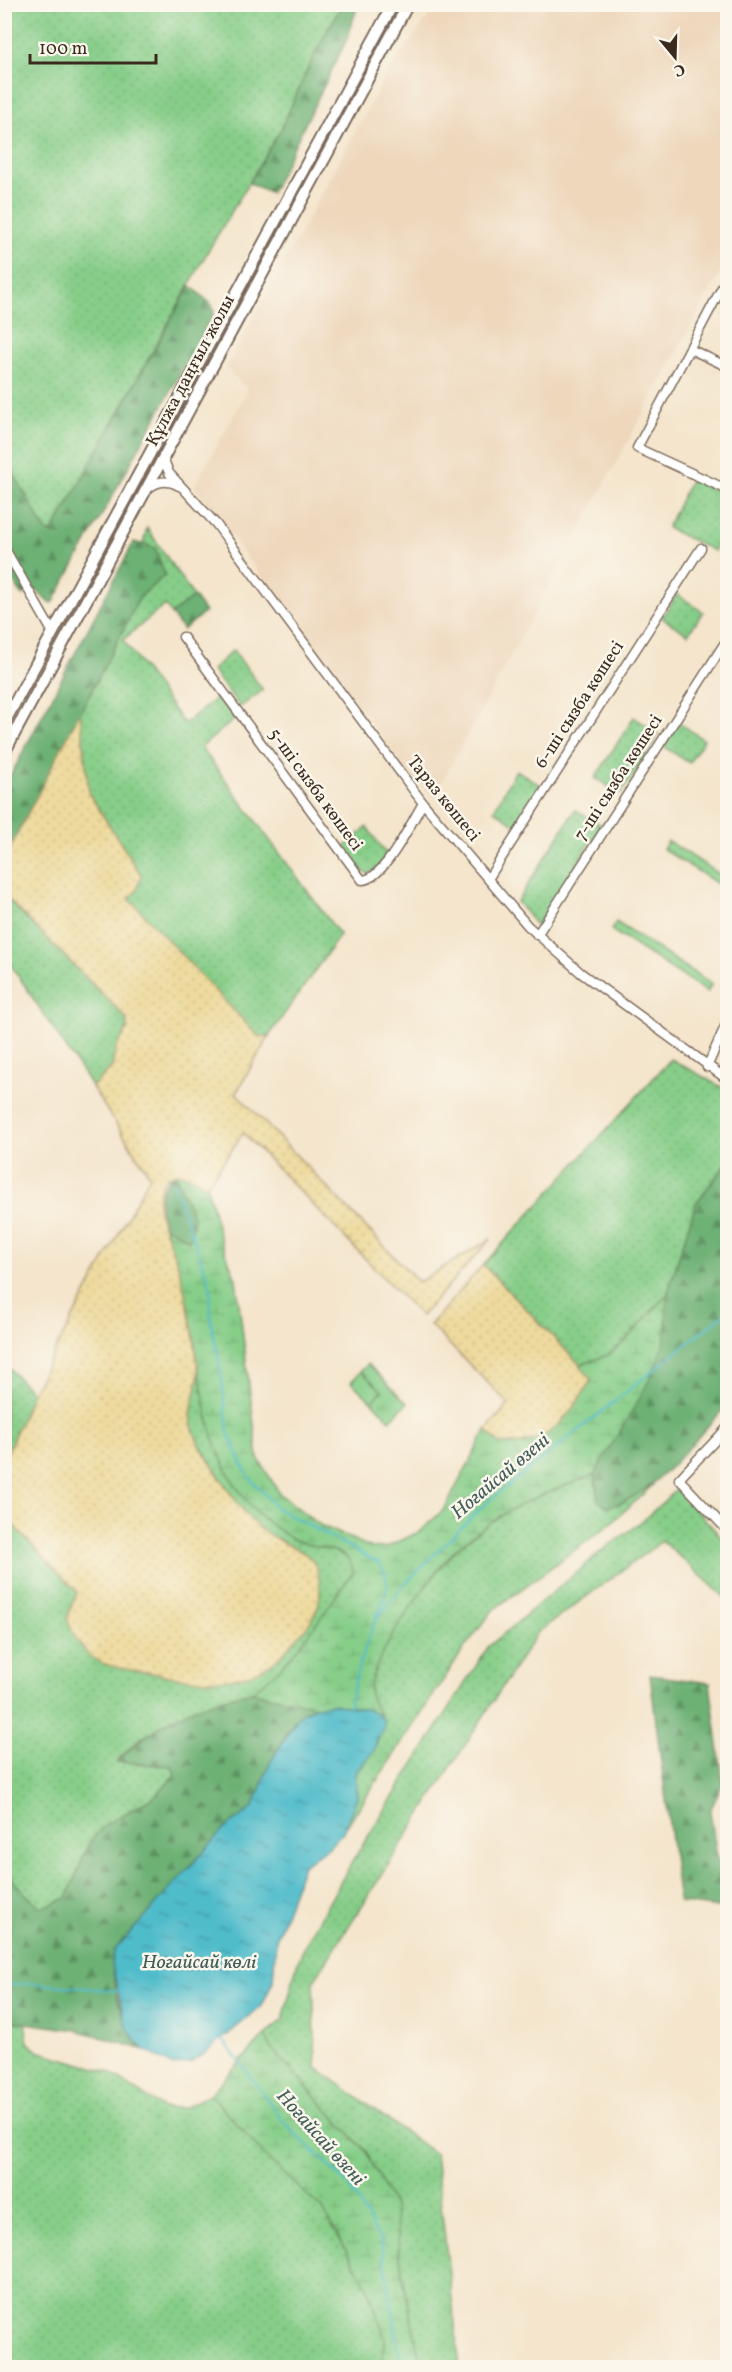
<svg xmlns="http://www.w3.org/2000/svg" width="732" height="2372" viewBox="0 0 732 2372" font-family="Vollkorn,serif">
<defs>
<pattern id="grass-dots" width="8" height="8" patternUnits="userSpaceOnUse" patternTransform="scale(1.5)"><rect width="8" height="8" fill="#87ce89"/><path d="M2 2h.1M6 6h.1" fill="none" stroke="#75b176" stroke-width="1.8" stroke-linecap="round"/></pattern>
<pattern id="forest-firs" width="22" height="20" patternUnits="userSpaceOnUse" patternTransform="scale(1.5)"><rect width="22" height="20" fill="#6db175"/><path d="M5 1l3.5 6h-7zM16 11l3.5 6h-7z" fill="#5b905f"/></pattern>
<pattern id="wetland-marsh" width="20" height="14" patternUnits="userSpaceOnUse" patternTransform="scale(1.5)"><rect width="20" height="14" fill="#87ce89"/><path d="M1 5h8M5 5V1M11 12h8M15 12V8" fill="none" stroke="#75b176"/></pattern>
<pattern id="sand-dots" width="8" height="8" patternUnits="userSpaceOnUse" patternTransform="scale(1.5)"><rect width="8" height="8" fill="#eeda9e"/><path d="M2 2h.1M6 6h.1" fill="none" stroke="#cdbb88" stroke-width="1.8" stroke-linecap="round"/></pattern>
<pattern id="park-tufts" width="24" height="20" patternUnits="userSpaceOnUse" patternTransform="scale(1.5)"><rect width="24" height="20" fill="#87ce89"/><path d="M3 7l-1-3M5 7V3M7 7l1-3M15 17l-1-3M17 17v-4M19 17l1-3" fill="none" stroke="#75b176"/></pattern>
<pattern id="water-ripples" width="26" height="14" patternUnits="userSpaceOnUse" patternTransform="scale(1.5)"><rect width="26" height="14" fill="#50bcca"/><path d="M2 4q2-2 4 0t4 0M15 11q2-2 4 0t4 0" fill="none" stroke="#4499a3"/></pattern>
</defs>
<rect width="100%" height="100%" fill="#fbf7ec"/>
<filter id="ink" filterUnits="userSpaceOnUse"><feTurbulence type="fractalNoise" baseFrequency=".0167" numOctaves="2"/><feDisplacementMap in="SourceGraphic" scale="12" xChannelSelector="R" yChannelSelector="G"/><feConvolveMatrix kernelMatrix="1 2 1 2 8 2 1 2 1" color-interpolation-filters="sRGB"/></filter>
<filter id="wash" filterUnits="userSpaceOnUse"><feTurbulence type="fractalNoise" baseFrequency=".008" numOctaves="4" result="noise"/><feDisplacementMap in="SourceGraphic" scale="24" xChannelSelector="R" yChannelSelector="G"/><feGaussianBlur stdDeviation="1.35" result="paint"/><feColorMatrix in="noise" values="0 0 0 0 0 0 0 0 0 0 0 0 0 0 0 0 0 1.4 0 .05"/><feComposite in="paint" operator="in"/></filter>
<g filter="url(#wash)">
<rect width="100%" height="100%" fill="#f4e5cc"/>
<path fill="#eed7bb" d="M437,5H727L728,258L434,796L412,779L194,486L248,390L226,368L386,76Z"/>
<path fill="url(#grass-dots)" stroke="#617c54" stroke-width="1.5" d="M4,5H342L315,53L281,129L208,251L52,533L46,531L5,460Z
M691,479L727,496V521L714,551L667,528Z
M147,528L194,597L171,614L165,605L123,640L184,724L220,695L236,718L201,747L340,935L269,1036L259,1037L128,899L140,875L89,794L80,713L140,597L165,575L155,548L143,544Z
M677,594L703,612L688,634L662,618Z
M233,650L263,690L240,707L212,670Z
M634,717L659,734L621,794L595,778Z
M678,722L704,740L689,763L663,746Z
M516,770L544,787L519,827L494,810Z
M575,810L602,825L537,926L517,902Z
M367,827L387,855L380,866L368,874L359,870L343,848Z
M4,896L127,1019C130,1031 114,1052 112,1067L92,1087L5,956Z
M671,1059L727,1090V1163L696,1203L667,1295L624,1342L608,1355L580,1365L483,1265Z
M5,1364L32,1393L5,1459Z
M198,1369L216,1444L296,1541L332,1550L348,1558L353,1565V1573L313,1632L276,1675L252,1692L219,1699L139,1739L117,1761L172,1766L175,1775L153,1798L106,1824L90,1841L67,1898L42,1908L23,1892L5,1870L4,1506L9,1521L77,1592L319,1580C312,1546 280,1546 255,1525C242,1513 197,1444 192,1427C187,1406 199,1390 198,1369Z
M595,1474L596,1489L617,1505L654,1484L609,1525L493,1610L465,1647L343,1832L357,1797L355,1774L374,1751L384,1721C379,1714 371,1702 370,1693C367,1662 433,1572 456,1550C467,1540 479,1530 492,1521C522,1500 561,1488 595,1474Z
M677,1489L727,1543V1599L662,1541L537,1633L313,1982L316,2067L435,2154L460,2367H421L402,2273L394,2207L366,2152L271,2048L265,2035L283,2020L298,1961L311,1934L352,1862L488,1647L604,1549L639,1524Z
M4,2020L25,2022L28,2042L37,2051L109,2072L163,2108H184L210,2094L268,2159L322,2208L368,2288L385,2338L381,2367H5Z"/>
<path fill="url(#forest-firs)" stroke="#546e4a" stroke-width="1.5" d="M342,5H358L347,39L271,193L249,183L281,129L315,53Z
M190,285L212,305L214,313L53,603L47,601L35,589L22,595L5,568L4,457L46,531L52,533Z
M134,542L155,548L165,575L140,597L5,858V786Z
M194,597L205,612L183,630L171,614Z
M727,1163V1406C693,1439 655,1497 607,1507L598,1500L595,1474L664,1341L667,1295L696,1203Z
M175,1173L194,1219L190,1240L165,1227C158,1205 156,1189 175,1173Z
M650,1675L710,1683L723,1783L710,1811L725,1909L679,1902Z
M252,1692L317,1706L300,1714L291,1726L271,1761L253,1807L223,1830L114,1951C110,1984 122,2026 145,2050L76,2030L5,2020L4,1870L23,1892L41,1908L67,1898L90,1841L106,1824L153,1798L175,1775L172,1766L117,1762C156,1721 197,1703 252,1692Z"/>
<path fill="url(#wetland-marsh)" stroke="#617c54" stroke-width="1.5" d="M185,1172L207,1186L221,1242L236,1279L258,1458L280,1494L320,1525L372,1548L387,1547L421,1531L445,1508L486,1430C529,1473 565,1411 590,1380L580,1365L608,1355L624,1342L667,1295C666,1310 667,1327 664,1342C650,1390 618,1430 595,1474C561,1488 522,1500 491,1522C479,1530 466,1540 455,1550C434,1571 365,1665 370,1694C371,1701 377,1709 379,1715L349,1706H317L252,1692C298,1659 319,1617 353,1573C352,1545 314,1550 295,1540C272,1528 252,1510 238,1489C207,1445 202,1385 192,1333C186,1297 174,1262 165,1227L190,1240L194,1219L175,1173Z
M265,2035L271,2048L366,2152L394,2207L402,2273L421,2367H381L385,2338L368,2288L322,2208L268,2159L210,2094Z"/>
<path fill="url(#sand-dots)" stroke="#94825e" stroke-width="1.5" d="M80,712L89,794L141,875L137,890L129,899L259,1037L269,1036L236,1093L419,1282L491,1239L421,1316L243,1133L207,1186C185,1172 163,1163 158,1200C156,1216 173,1248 178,1265C187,1298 194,1333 198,1367C201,1389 186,1406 193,1429C198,1448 239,1508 254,1523C269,1539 292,1544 308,1556C322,1567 322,1597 316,1612C310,1626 295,1639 285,1651C254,1686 205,1683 163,1675C112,1665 86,1673 67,1618L77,1592L9,1521L5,1506V1459L32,1393L150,1176L92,1087L112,1067L116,1048L127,1030V1019L5,896V858Z
M483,1265L580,1365L591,1380C569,1418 547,1449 499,1443L486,1430L509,1404L430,1325Z"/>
<path fill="url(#park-tufts)" stroke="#617c54" stroke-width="1.5" d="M668,841L727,879V890L663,849Z
M616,922L712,984L707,992L611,930Z
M368,1364L407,1403L390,1420L372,1402L382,1391L361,1371Z"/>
<path fill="#87ce89" stroke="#617c54" stroke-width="1.5" d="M361,1371L382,1391L372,1402L351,1382Z"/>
<path fill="url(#water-ripples)" stroke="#467374" stroke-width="1.5" d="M332,1704L366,1709L379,1715L384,1721L383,1732L378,1737L374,1751L355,1773L357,1797L343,1832L328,1848L303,1865L276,1940L273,1981L262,2006L202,2056L189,2063L173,2066L145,2050L135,2040L126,2025L112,1965L114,1951L223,1830L253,1807L271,1761L300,1714L317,1706Z"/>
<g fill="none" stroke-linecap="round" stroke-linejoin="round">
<path stroke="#50bcca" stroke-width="2" d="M173,1182L210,1285L211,1322L220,1366L228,1433L248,1476L278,1509L379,1563C394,1582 385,1598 376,1617
M349,1706L359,1665L375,1621L402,1587L483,1506L728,1311
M4,1986L30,1983L118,1991
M222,2039L288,2127L348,2184L381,2241L402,2368"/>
</g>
</g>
<g filter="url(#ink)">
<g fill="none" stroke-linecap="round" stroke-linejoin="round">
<defs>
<path id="minor" d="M728,276L637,448L728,490
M690,349L728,367
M163,457L169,473L216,524L423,803L528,926L581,973L728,1080
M147,490C156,481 167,479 179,486
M4,547L53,633
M183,637L362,880C384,880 412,821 423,803
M488,879L701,548
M537,935L728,638
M707,1067L728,1020
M728,1427L679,1479L728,1531"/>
<path id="major" d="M4,723L393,4
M4,753L408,4"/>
</defs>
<use href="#minor" stroke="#7c6b5b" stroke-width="11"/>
<use href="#major" stroke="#7c6b5b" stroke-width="14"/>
<use href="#minor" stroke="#fff" stroke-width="8"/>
<use href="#major" stroke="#fff" stroke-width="10"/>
</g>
</g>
<g text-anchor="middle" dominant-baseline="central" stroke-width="5" stroke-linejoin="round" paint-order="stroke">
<g font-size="18" fill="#3b2a1e" stroke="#fbf7ec">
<text transform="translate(191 371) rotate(-62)">Құлжа даңғыл жолы</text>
<text transform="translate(580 705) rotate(-57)">6-ші сызба көшесі</text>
<text transform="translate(619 778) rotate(-57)">7-ші сызба көшесі</text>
<text transform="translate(315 790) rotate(54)">5-ші сызба көшесі</text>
<text transform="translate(443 799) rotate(51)">Тараз көшесі</text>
</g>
<g font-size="20" font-style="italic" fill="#425d5a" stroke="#fbf7ec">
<text transform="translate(501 1477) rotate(-40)">Ноғайсай өзені</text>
<text x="199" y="1963">Ноғайсай көлі</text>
<text transform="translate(320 2138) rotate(48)">Ноғайсай өзені</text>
</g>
</g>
<rect width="732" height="2372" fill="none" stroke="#fbf7ec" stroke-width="24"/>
<g transform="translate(675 57) rotate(161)" stroke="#fbf7ec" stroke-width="4.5" paint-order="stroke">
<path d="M0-4.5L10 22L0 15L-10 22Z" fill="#3b2a1e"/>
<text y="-9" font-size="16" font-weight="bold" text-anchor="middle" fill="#3b2a1e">С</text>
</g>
<path d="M30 54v9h126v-9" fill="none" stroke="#3b2a1e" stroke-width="3"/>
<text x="39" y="54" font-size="18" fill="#3b2a1e" stroke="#fbf7ec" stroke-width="4.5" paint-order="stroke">100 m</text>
</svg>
